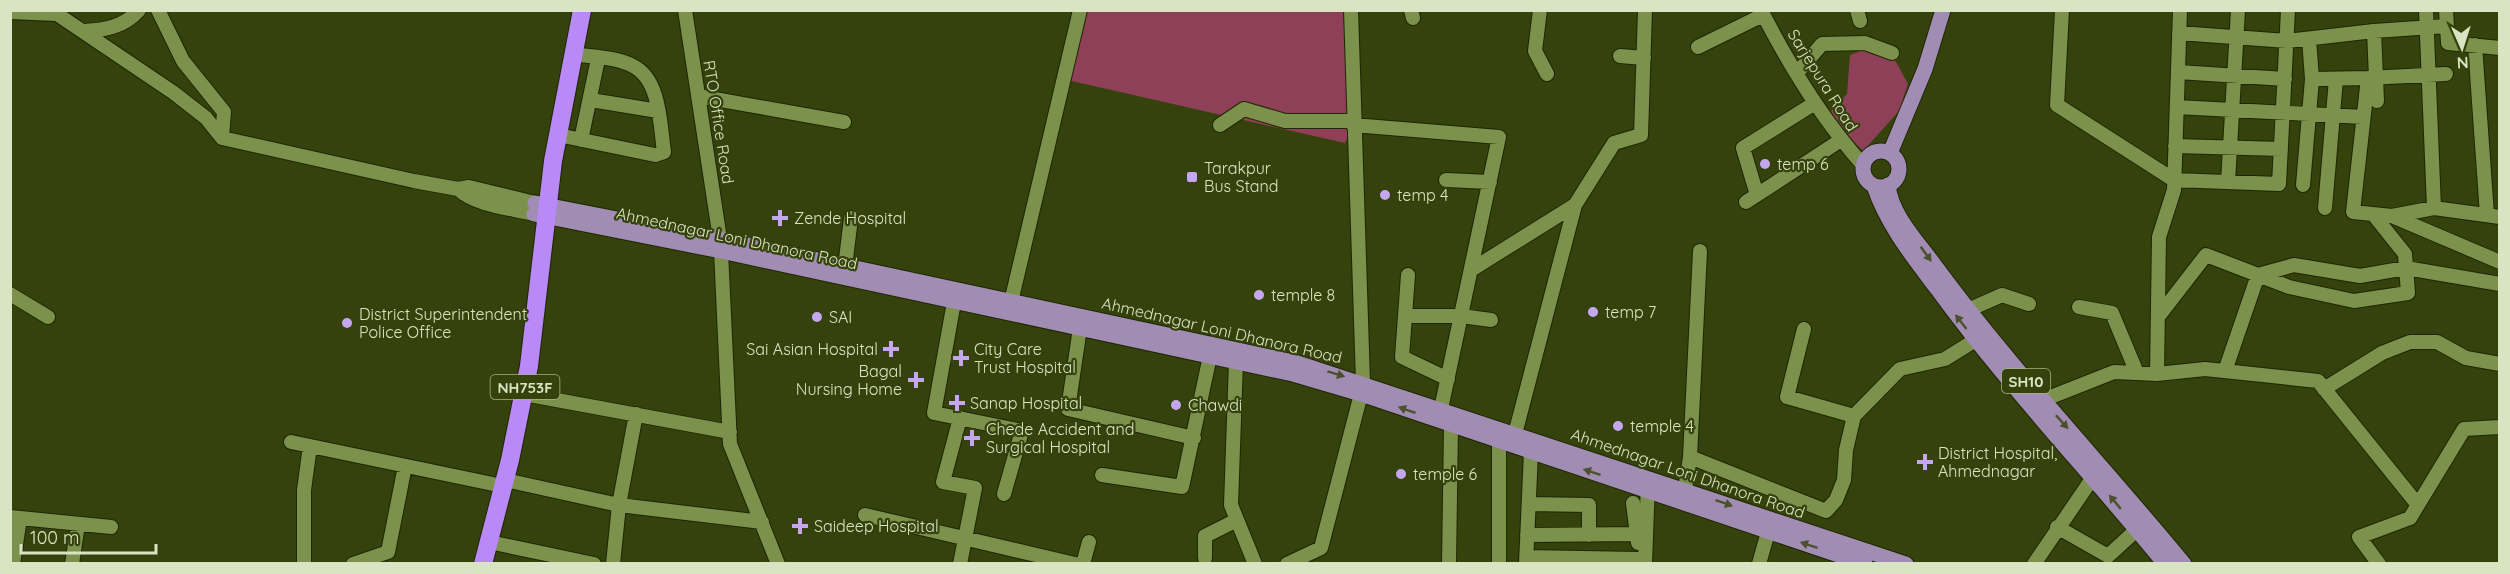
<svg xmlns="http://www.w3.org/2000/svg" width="2510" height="574" viewBox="0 0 2510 574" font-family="Quicksand,sans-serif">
<rect width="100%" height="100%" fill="#35420c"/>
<path fill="#8d4057" d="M1084,11H1352L1353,125L1345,143L1063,79Z
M1865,49L1894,58L1908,84L1899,111L1863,151L1838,126L1831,111L1847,94L1850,55Z"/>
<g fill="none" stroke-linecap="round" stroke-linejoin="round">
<defs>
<path id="minor" d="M51,10L174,93L206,118L222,138L414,181L458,189L469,187L535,203
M158,10L183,61L224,112L222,138
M685,10L720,239
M1351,10L1363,382
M1411,10L1413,18
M1540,10L1535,51L1547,74
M1761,10C1789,65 1822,119 1863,165
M1857,10L1860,21
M2062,10L2057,105L2174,180L2279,184L2288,10
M2426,10L2434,208
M2446,10L2448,43L2500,48
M10,12L56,14
M84,31C105,30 124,27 139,10
M2374,31L2377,101
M2179,33L2287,41L2374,31L2447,26
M2475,45L2487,215
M1698,47L1763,15
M1620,56L1644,58
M2178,72L2285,79
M1797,73L1822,44L1865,43L1892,53
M2368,78L2446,74
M2312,79L2368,78L2353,212L2392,216L2500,262
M698,96L844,122
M591,100L658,111
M2177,107L2363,117
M1220,125L1244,109L1285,121H1353
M1353,125L1499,137L1441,409
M558,135L655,155L664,152C660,126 661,80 633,66C617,57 592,57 573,54
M581,140L598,59
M2175,146L2281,149
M1446,180L1490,182
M2228,182L2238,10
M2303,185L2312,79L2309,39
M458,189C476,206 510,208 534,214
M1757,195L1743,148L1815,103
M1746,202L1841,140
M2325,208L2336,79
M2392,216L2434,208L2500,217
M721,251L730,444L778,564
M845,267L851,218
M1471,270L1575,205
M1408,275L1402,357L1448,379
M10,294L48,317
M954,302L934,413L1022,431L1004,494
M1011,302L1080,10
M2079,307L2112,313L2137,373
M1968,310L2002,295L2029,304
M1405,316H1461L1491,320
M2158,317L2206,255L2289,287L2354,301L2408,293L2405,254L2373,214
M1080,328L1068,409L1194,438
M1804,329L1787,397L1854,416
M1236,361L1231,505L1255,564
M2225,371L2258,275L2294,265L2360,276L2406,268L2500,284
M2157,374L2159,237L2174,190L2180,10
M2324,389L2382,353L2410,342H2437L2466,358L2500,364
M524,394L730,432
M2043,400L2114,372L2157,374L2205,369L2318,381L2418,505
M960,418L943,482L975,488L960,564
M1515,434L1575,205L1614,143L1641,135L1645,10
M291,442L493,484
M1690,457L1826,511L1836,500L1844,480L1846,450L1854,416L1900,369L1945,359L1985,334
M1102,475L1182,487L1210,356
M505,480L619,505L762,522
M1685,490L1690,457L1700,251
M1633,503L1638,543
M1529,504L1589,505V535
M865,515L1075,564
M10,517L111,527
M2057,527L2108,556L2144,523
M1527,535L1637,534
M489,542L594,564
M1526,557L1638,559
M1205,558V536L1237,520
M13,564L20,518
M72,564L78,524
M304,564V490L310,446
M353,564L388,552L405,466
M613,564L619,505L636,414
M1083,564L1089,542
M1287,564L1321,548L1361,394
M1449,564L1451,426
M1499,564V442
M1526,564L1531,452
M1645,564L1648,482
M1759,564L1768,532
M2034,564L2098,470
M2379,564L2359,537L2410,518L2464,429L2500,427"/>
<path id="major" d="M1863 169a18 18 0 1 1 36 0a18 18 0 1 1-36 0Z
M1890,153L1925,69L1943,10
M1888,185C1891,214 1916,240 1933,263C2010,368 2101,463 2184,564
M1874,186C1887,225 1913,257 1938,290C2008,386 2090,472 2165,564
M535,203L720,239L1298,363L1906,564
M534,214L721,251L1293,374L1361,394L1865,564"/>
<path id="highway" d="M483,564L510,460L529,366L553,161L582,10"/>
</defs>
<use href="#minor" stroke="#1e2703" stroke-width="16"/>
<use href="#major" stroke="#1e2703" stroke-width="17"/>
<use href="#highway" stroke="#1e2703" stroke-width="20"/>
<use href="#minor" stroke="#7c914c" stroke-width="14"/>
<use href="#major" stroke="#a18cb3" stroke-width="15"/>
<use href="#highway" stroke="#b989f7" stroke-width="18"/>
</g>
<defs><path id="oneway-solid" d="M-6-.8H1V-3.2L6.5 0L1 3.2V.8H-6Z" transform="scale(1.5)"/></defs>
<g fill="#4b512d">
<use href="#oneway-solid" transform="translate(1926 254) rotate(54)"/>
<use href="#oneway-solid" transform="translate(1961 322) rotate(-128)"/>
<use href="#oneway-solid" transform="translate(1336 374) rotate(17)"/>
<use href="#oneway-solid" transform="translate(1407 410) rotate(-161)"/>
<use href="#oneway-solid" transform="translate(2062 422) rotate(48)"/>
<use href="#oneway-solid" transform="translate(1592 472) rotate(-162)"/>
<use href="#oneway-solid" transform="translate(2115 502) rotate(-130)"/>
<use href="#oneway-solid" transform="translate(1724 503) rotate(19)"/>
<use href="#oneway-solid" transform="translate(1809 545) rotate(-162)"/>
</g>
<g fill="#c5a7f1" stroke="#35420c" stroke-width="2">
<circle cx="1765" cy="164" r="6"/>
<rect x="1186" y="171" width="12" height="12" rx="3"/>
<circle cx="1385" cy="195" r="6"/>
<path d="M777 209h6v6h6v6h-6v6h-6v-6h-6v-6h6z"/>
<circle cx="1259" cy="295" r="6"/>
<circle cx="1593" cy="312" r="6"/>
<circle cx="817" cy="317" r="6"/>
<circle cx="347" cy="323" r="6"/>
<path d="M888 340h6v6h6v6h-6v6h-6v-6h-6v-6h6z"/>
<path d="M958 349h6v6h6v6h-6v6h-6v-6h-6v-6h6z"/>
<path d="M913 371h6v6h6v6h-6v6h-6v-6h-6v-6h6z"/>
<path d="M954 394h6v6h6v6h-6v6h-6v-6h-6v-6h6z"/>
<circle cx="1176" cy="405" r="6"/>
<circle cx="1618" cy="426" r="6"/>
<path d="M969 429h6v6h6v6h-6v6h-6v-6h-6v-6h6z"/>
<path d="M1922 453h6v6h6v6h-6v6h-6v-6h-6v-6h6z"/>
<circle cx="1401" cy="474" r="6"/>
<path d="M797 517h6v6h6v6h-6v6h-6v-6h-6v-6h6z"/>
</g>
<g text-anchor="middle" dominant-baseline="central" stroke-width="4.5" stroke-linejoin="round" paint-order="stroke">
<g fill="#35420c" stroke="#a8b48b" stroke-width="1.5">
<rect x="2002" y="369" width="48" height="24" rx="4.5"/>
<rect x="490.5" y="375" width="69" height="24" rx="4.5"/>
</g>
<g font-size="15" font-weight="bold" fill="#d9e5c2">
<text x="2026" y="381">SH10</text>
<text x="525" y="387">NH753F</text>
</g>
<g font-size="16" fill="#d9e5c2" stroke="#35420c">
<text transform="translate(1823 80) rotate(58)">Sarjepura Road</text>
<text transform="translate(719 122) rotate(81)">RTO Office Road</text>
<text transform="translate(737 238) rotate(12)">Ahmednagar Loni Dhanora Road</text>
<text transform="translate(1222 330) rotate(13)">Ahmednagar Loni Dhanora Road</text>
<text transform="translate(1688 473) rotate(19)">Ahmednagar Loni Dhanora Road</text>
</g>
<g font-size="16" fill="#d9e5c2" stroke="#35420c" text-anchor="start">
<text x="1777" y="164">temp 6</text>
<text x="1204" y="168">Tarakpur<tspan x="1204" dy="18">Bus Stand</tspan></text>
<text x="1397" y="195">temp 4</text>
<text x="794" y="218">Zende Hospital</text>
<text x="1271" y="295">temple 8</text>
<text x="1605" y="312">temp 7</text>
<text x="359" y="314">District Superintendent<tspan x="359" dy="18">Police Office</tspan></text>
<text x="829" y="317">SAI</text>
<text x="878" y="349" text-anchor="end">Sai Asian Hospital</text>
<text x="974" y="349">City Care<tspan x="974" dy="18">Trust Hospital</tspan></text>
<text x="902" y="371" text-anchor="end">Bagal<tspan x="902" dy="18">Nursing Home</tspan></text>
<text x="970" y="403">Sanap Hospital</text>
<text x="1188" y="405">Chawdi</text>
<text x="1630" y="426">temple 4</text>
<text x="986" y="429">Chede Accident and<tspan x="986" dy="18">Surgical Hospital</tspan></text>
<text x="1938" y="453">District Hospital,<tspan x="1938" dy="18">Ahmednagar</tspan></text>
<text x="1413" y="474">temple 6</text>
<text x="814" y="526">Saideep Hospital</text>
</g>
</g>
<rect width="2510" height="574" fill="none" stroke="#d9e5c2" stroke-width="24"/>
<g transform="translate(2462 48) rotate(177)" stroke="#35420c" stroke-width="4.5" paint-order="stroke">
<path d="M0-4.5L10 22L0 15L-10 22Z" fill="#d9e5c2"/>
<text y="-9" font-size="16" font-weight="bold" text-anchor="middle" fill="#d9e5c2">N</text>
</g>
<path d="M21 544v9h135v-9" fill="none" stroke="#d9e5c2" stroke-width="3"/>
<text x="30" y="544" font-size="18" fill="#d9e5c2" stroke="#35420c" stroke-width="4.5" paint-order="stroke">100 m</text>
</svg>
